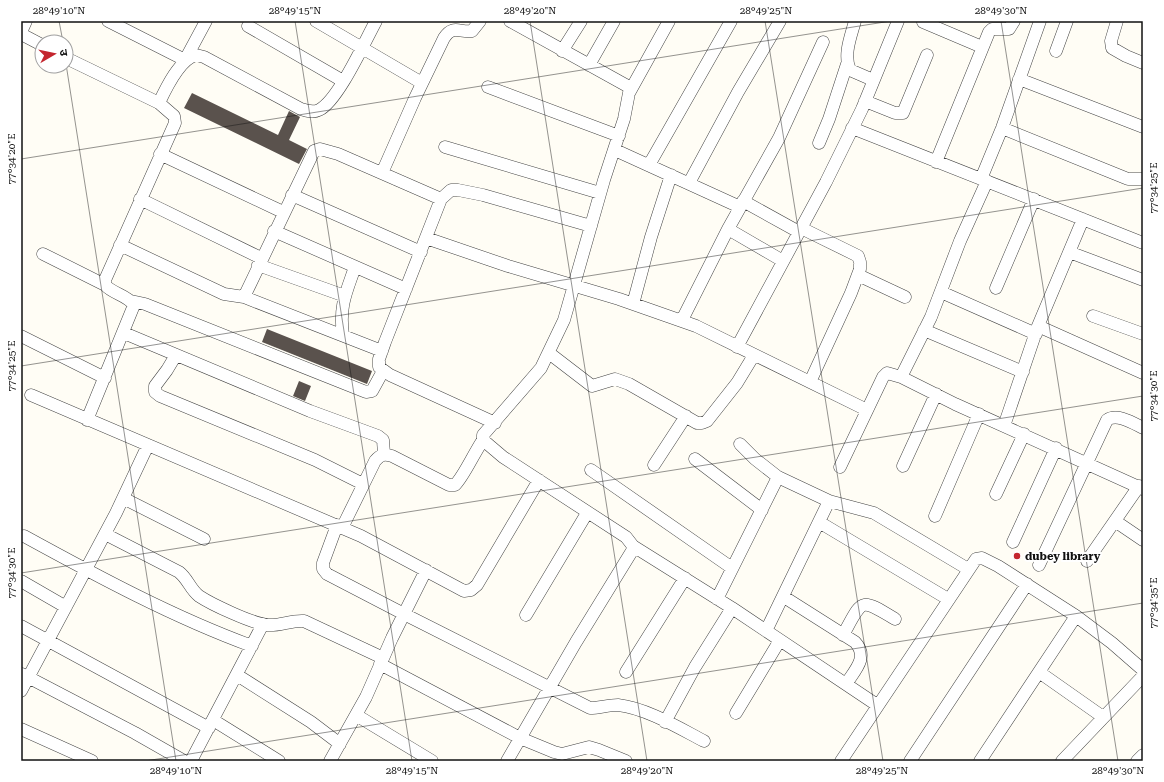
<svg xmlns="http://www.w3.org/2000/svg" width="1164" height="782" viewBox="0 0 1164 782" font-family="'Roboto Serif','Noto Sans Devanagari',serif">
<rect width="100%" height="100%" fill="#fffdf5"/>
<path fill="#5a524d" d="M192,93L278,135L289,111L300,117L289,140L307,149L299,164L184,108Z
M267,329L372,371L367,384L262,342Z
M299,381L311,386L305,401L293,396Z"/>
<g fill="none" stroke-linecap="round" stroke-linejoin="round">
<defs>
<path id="minor" d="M108,21L185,60L206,21
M316,21L422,83
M510,21L631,88
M855,21C851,36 843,55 850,70L873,80
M1117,21L1111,41L1112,48L1126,56L1143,63
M923,22L982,47
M248,26L343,81
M21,32L26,21
M21,34L42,45
M562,51L581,21
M1056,51L1067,21
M66,58L159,103L174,116L175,123L105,280V285C113,294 127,295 134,305L87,420
M589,65L614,21
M1019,79L1143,127
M488,87L619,136
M865,101L895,113H903L927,55
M159,103C166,88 180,59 196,55L204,57L301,109C307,111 313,113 319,110C338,101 365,41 376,21
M852,128L1143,243
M1002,128L1128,179H1143
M819,143L829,119L847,64
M445,147L600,193
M615,150L740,207
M160,154L283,212
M936,162L989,32L992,29H1009L1014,21
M649,165L731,21
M382,173L415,98L444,38C453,24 460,33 472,31L480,21
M981,179L1002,128L1040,21
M689,183L738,92L780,21
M292,195L421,252
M140,199L261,258
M743,201L799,232
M801,228L858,256L860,262V269L851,293L810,382
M728,229L783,261
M274,231L406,289
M426,238L508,266L619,299L696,326L867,410
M120,245L224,294L244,297L382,351
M1069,252L1143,280
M43,254L105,285
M258,265L345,296
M858,275L905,297
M996,288L1034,199
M941,292L1036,334
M244,297L314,151L320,149L338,154L441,199
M131,301L145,304L366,392L372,391L383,371
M633,304L651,237L671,175
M1093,316L1143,334
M682,320L728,229L779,138L823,42
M1038,326L1143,373
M924,330L1023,372
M124,333L310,411L378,436L383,440L384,454
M343,335C339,306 346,293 355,267
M21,336L105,378
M737,347L826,182L862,109L898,21
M549,353L592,386L615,379L629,384L697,423H702L707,421L737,383L754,355
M176,355L167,370L155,386V392L160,396L315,460L363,484
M901,377L931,317L960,241L987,181
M31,395L361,536L464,591L471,590L477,585L539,480
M495,423L390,375L379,367V359L385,342L441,199L451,190H458L483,195L591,226
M1004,426L1038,326L1083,219
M740,444L755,459L778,477L829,501L874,513L968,569
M695,459L762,510
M654,465L686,416
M903,466L936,394
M840,467L883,377L887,373L901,377L955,404L1143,489
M591,470L732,568
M996,494L1024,434
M123,498L204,539
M935,516L979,414
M1115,521L1143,540
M819,522L948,599
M337,525L323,563V569L327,574L404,614L590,708C599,708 608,705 618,705C646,708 679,728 704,741
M342,528L375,461C381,454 384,454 392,456L449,485H455C464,476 474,453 483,440
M105,534L179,572C188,579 190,589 199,596C211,604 253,624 268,625C280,626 291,620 304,621L383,658
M24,536C97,576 173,617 252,646
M1013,542L1056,448
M633,546L732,608L877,705
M1087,561L1139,486
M1039,565L1107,420C1117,413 1133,423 1143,428
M21,581L66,607
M784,597L855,642C869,657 855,670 846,684
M717,599L778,477
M526,615L587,513
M21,626L209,728
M766,631L829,501
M843,635C863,599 859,597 895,619
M380,664L520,738L554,752L562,754L589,747L599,750L626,761
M626,672L685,578
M1039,672L1103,717
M22,674L135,733L184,761
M237,675L311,722L340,744
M21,691L116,513L148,445
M736,713L780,640
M356,715L432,761
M213,720L279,761
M665,722L695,667L732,608
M21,729L92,761
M191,761L263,624
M330,761L366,697L392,638L426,570
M507,761L576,642L632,551L633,546L626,537L503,457L483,440V435L541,368L564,320L604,180L624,119L629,93L669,21
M841,761L976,559L982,558L998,566L1076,616L1112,643L1143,670
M910,761L1027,584
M980,761L1076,616
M1062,761L1143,676
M1137,761L1143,755"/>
</defs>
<use href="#minor" stroke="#444" stroke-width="13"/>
<use href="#minor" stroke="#fff" stroke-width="12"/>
</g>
<path fill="none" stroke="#111" stroke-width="1" stroke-opacity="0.45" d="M59,21L63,42M295,21L412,761M530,21L647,761M765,21L883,761M1001,21L1118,761M66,64L176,761M21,159L891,21M21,366L1143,188M21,573L1143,396M145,761L1143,603"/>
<circle fill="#c4262e" stroke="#fff" stroke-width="1.5" cx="1017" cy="556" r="4"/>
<g text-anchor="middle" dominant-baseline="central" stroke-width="4" stroke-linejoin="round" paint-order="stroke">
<g font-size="11" font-weight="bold" fill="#111" stroke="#fff" text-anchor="start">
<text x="1025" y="556">dubey library</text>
</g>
</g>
<rect width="1164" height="782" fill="none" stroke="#ffffff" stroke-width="44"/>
<g transform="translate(54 54) rotate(81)"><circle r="19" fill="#ffffff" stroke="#a0a0a0"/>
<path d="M0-3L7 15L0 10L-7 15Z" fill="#c4262e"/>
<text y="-6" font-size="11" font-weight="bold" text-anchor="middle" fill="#111111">उ</text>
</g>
<rect x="22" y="22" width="1120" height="738" fill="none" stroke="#111" stroke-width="1.5"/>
<g font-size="10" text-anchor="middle" fill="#111">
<text x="59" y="14">28°49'10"N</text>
<text x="295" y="14">28°49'15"N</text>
<text x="530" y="14">28°49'20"N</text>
<text x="766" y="14">28°49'25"N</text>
<text x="1001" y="14">28°49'30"N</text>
<text transform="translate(11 159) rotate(-90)" y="4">77°34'20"E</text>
<text transform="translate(1153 188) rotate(-90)" y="4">77°34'25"E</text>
<text transform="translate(11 366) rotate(-90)" y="4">77°34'25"E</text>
<text transform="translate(1153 396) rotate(-90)" y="4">77°34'30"E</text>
<text transform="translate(11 573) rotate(-90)" y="4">77°34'30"E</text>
<text transform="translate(1153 603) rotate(-90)" y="4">77°34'35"E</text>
<text x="176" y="774">28°49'10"N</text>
<text x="412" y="774">28°49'15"N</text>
<text x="647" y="774">28°49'20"N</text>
<text x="882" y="774">28°49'25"N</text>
<text x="1118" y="774">28°49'30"N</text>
</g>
</svg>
